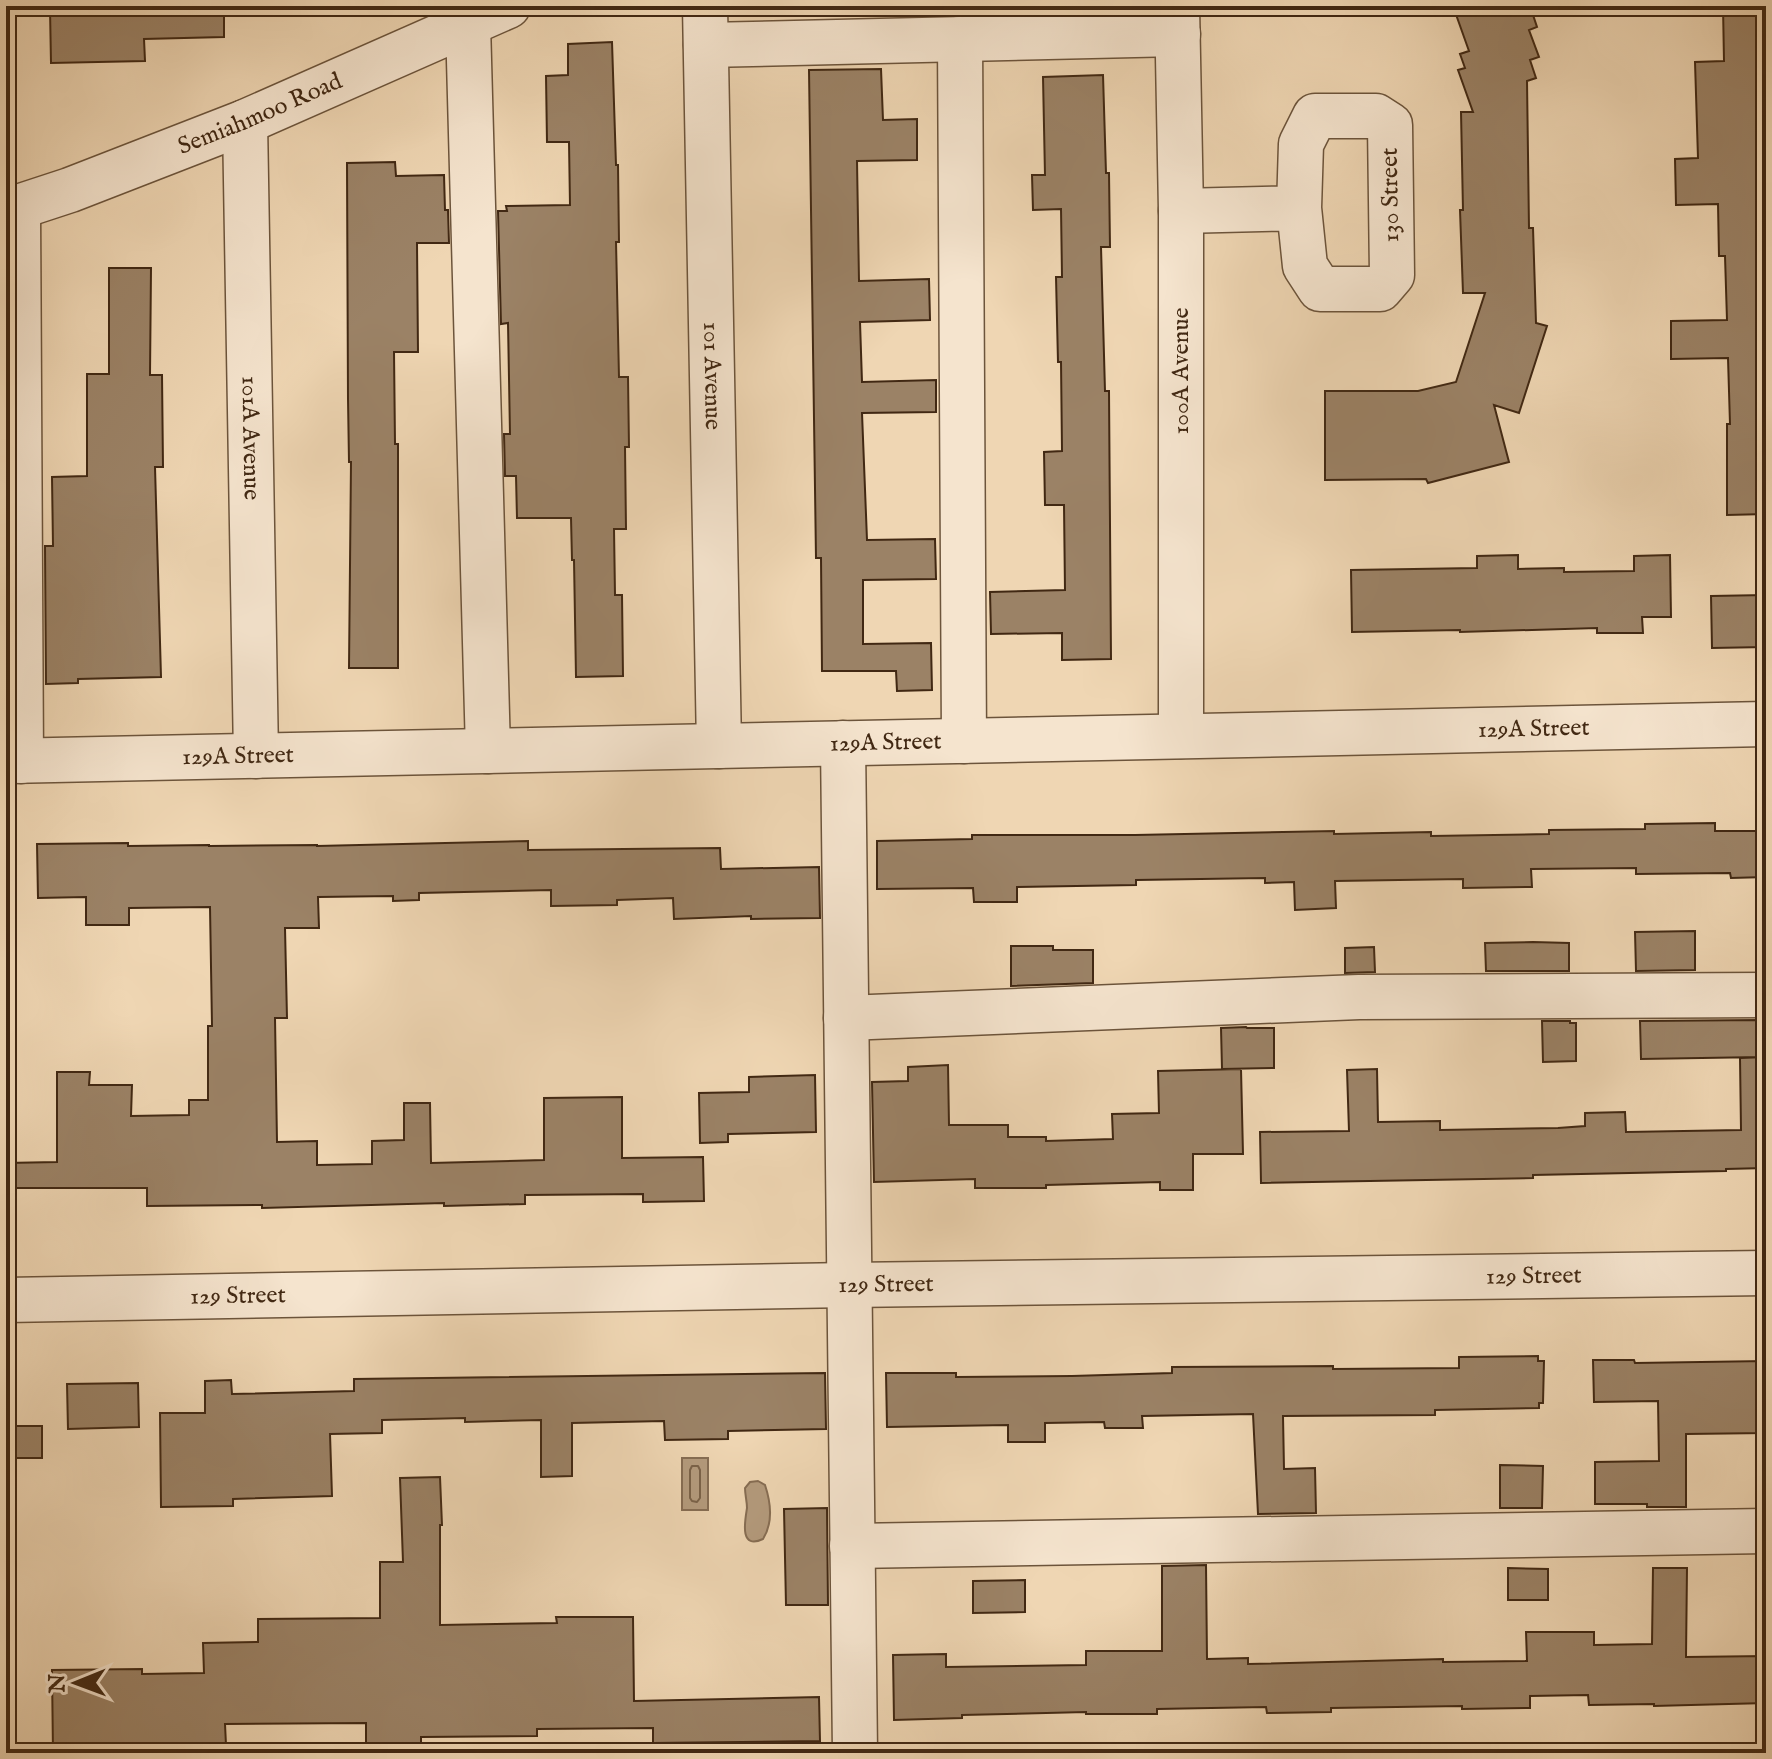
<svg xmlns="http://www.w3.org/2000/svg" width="1772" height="1759" viewBox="0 0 1772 1759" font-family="'IM FELL English',serif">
<rect width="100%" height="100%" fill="#efd6b3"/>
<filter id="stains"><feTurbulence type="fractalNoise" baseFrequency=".0025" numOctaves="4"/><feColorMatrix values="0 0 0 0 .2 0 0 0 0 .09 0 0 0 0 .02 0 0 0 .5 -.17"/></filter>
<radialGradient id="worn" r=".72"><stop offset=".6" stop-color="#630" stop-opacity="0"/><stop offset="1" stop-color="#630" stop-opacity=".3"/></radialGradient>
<path fill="#b49b7d" stroke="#866d53" stroke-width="2" d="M682,1458H708V1510H682Z
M758,1481L765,1485C771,1503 773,1523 763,1539C739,1550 745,1521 747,1508C747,1501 745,1495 745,1488L750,1482Z"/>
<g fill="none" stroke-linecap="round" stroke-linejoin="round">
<path stroke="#7a6248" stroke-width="2" d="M692,1466H698L700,1470V1498L697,1502L692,1501L690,1498V1470Z"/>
</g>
<path fill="#9b8266" stroke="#412813" stroke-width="2" d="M167,6H224V37L144,39L145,61L51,63L50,9Z
M1453,6H1530L1537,27L1529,30L1539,57L1530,60L1536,78L1527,81L1529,228H1533L1536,323L1547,326L1519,413L1494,405L1509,462L1428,483L1426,479L1325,480V391H1418L1456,382L1485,293H1463L1460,210H1463L1461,112H1473L1458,70L1465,68L1460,54L1469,51Z
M1723,6H1766V514L1727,515V424H1730L1728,358L1671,359V321L1727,320L1725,256H1719L1718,204L1676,205L1675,159L1698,158L1695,62L1724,61Z
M612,42L616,165H618L619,242H616L619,377H628L629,447H625L626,529H614L615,595H622L623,676L576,677L574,560H572L571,518H517L516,476H505L504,434H510L508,323L501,324L498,211H507L506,206L570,205L569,142H547L546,76L568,75V44Z
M881,69L883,120L917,119V160L857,161L859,281L929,279L930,320L860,322L862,382L936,380V412L862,413L867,540L935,539L936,579L863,580V644L931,643L932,690L897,691L896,671H822L821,558H816L809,70Z
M1103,75L1106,173H1109L1110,247H1101L1105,391H1109L1111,659L1062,660V633L991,634L990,592L1065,590L1064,505H1045L1044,452L1062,451L1061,362H1058L1056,277H1062L1061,209L1033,210L1032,175H1045L1043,77Z
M395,162L396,176L444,175L445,210H448L449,243H417L418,352H394L395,444H398V668H349L351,462H349L348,399L347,163Z
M109,268H151L150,375H162L163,467H155L161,677L78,679V683L46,684L45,546H53L52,477L87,476V374H109Z
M1518,555V569L1564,568V572L1634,571V556L1670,555L1671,617H1642L1643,633H1597V628L1460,632V630L1352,632L1351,570L1477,568V556Z
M1766,595V647L1712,648L1711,596Z
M1715,823V831H1766V877L1731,878L1730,873L1636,874V868L1531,869L1532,887L1463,888V879L1335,881L1336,908L1295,910L1294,882L1265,883V878L1136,880V885L1017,887V902H974L973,888L877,889V841L972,839V835H1135L1334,831V834L1431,832V836L1549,834V830L1645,829V824Z
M528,841V850L720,848L721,869L819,867L820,918L751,919V916L674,919L673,898L617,900V905L551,906V890L419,893V900L393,901V896L318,897L319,928H285L287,1018H275L277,1142L317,1141V1165L372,1164V1141L404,1140V1103H430L431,1163L544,1160V1098L622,1097V1158L703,1157L704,1201L643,1202V1194L525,1195V1204L444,1206V1203L262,1208V1205L147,1206V1188H6V1163L57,1162V1072H90L89,1085H132L131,1116L189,1115V1100H208V1026H212L210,907L129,908V925H86V897L38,898L37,844L128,843V846L209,845V846L317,845V846Z
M1695,931V970L1636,971L1635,932Z
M1533,942L1569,943V971H1486L1485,943Z
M1011,946H1053V950H1093V983L1011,986Z
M1374,947L1375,972L1345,973V948Z
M1761,1020L1762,1057L1641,1059L1640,1021Z
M1542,1021H1570V1023H1576V1061L1543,1062Z
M1246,1027L1247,1028H1274V1068L1222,1069L1221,1028Z
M1766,1057V1168L1726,1169V1171L1533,1175V1178L1261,1183L1260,1132L1349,1131L1347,1070L1377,1069L1378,1122L1440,1121V1130L1558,1128L1585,1126V1113L1625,1112L1626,1132L1741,1130L1740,1058Z
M948,1065L949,1125H1008V1137H1046V1141L1113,1139L1112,1114L1159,1113L1158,1071L1241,1069L1243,1154H1193V1190H1160V1182L1046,1185V1188H975V1179L874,1182L872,1082L908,1081V1067Z
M815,1075L816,1132L728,1134V1142L700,1143L699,1093L749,1092V1077Z
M1538,1356V1361H1544L1543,1403H1539V1408L1435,1410V1415L1283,1416L1284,1469L1315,1468L1316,1513L1258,1514L1253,1414L1142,1416L1143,1428H1105L1104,1422L1045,1423V1442H1008V1425L887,1427L886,1373H956V1377L1072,1376L1172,1373V1367L1333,1366V1369L1459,1368V1357Z
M1593,1360H1634L1635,1363L1766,1361V1433L1686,1434V1507H1647V1504H1595V1462L1659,1461L1658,1401L1594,1402Z
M825,1373L826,1429L728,1431V1439L665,1440L664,1421L572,1423V1476L541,1477V1420L465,1422V1418L382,1420V1433L330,1434L332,1496L233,1499V1506L161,1507L160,1413H205V1381L231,1380L232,1394L354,1391V1379Z
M138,1383L139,1427L68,1429L67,1384Z
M6,1426H42V1458H6Z
M1500,1465L1543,1466L1542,1508H1500Z
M440,1477L442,1525H440V1625L557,1623L556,1617H633L634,1701L819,1697L820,1741L653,1743V1728L537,1729V1736L421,1737V1745H366V1723L225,1724L226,1745L117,1747V1753H53L52,1670L142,1669V1674L204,1673L203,1643L258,1642V1619L380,1618V1562H403L400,1478Z
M827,1508L828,1605H786L784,1509Z
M1206,1565L1207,1659L1248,1658V1664L1443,1659V1662L1527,1661L1526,1632H1594V1645L1652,1644L1653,1568H1687L1686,1657L1766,1656V1703L1654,1706V1704L1589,1705L1588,1695L1530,1696V1708L1462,1709V1706L1331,1708V1712L1267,1713L1266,1707L1157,1709V1714H1086V1712L962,1715V1718L894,1720L893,1655L946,1654V1667L1086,1665V1651H1162V1566Z
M1508,1568L1548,1569V1600H1508Z
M1025,1580V1612L973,1613V1581Z"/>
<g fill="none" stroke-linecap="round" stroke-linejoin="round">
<defs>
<g id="minor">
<path id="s1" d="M705,6L719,746"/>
<path d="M1177,6L1181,211V736"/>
<path d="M468,24L488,751"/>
<path d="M960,39L964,741"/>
<path d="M706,45L1178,34"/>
<path id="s2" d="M245,122L256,756"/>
<path d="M18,208L21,761"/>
<path id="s3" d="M6,211L70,190L245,122L508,6"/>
<path d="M1181,211L1299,208L1305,266L1320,289H1380L1392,275L1390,125L1376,116H1315L1301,144L1299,208"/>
<path d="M843,743L855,1753"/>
<path id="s4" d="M6,761L1766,724"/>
<path d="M846,1018L1359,997L1766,995"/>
<path id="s5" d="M6,1300L849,1285L1766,1273"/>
<path d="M852,1546L1766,1531"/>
</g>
</defs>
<use href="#minor" stroke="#6c543b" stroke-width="47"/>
<use href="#minor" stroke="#f5e4ce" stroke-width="44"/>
</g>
<g text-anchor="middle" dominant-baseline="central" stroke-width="7" stroke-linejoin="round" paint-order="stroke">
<g font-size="24" fill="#412813" stroke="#f5e4ce">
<text stroke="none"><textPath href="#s3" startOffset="272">Semiahmoo Road</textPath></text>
<text transform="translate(1391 195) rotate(-91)">130 Street</text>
<text transform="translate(1181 371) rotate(-90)">100A Avenue</text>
<text stroke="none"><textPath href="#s1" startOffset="370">101 Avenue</textPath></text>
<text stroke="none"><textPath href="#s2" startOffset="316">101A Avenue</textPath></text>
<text stroke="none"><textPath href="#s4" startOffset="1528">129A Street</textPath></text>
<text stroke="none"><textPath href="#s4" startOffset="880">129A Street</textPath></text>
<text stroke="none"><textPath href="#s4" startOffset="232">129A Street</textPath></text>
<text stroke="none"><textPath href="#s5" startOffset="1528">129 Street</textPath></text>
<text stroke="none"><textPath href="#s5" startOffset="880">129 Street</textPath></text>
<text stroke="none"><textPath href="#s5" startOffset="232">129 Street</textPath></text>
</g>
</g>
<rect width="1772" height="1759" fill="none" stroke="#efd6b3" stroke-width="32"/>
<rect x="8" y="8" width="1756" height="1743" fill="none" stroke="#412813" stroke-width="4"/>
<rect x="16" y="16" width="1740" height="1727" fill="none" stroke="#412813" stroke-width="2"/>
<g transform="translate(76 1683) rotate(269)" stroke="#f5e4ce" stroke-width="6" paint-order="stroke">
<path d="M0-6L14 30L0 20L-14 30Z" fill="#412813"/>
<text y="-12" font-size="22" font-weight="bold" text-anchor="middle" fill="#412813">N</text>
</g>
<rect width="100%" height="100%" filter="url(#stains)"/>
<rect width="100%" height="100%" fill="url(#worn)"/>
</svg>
